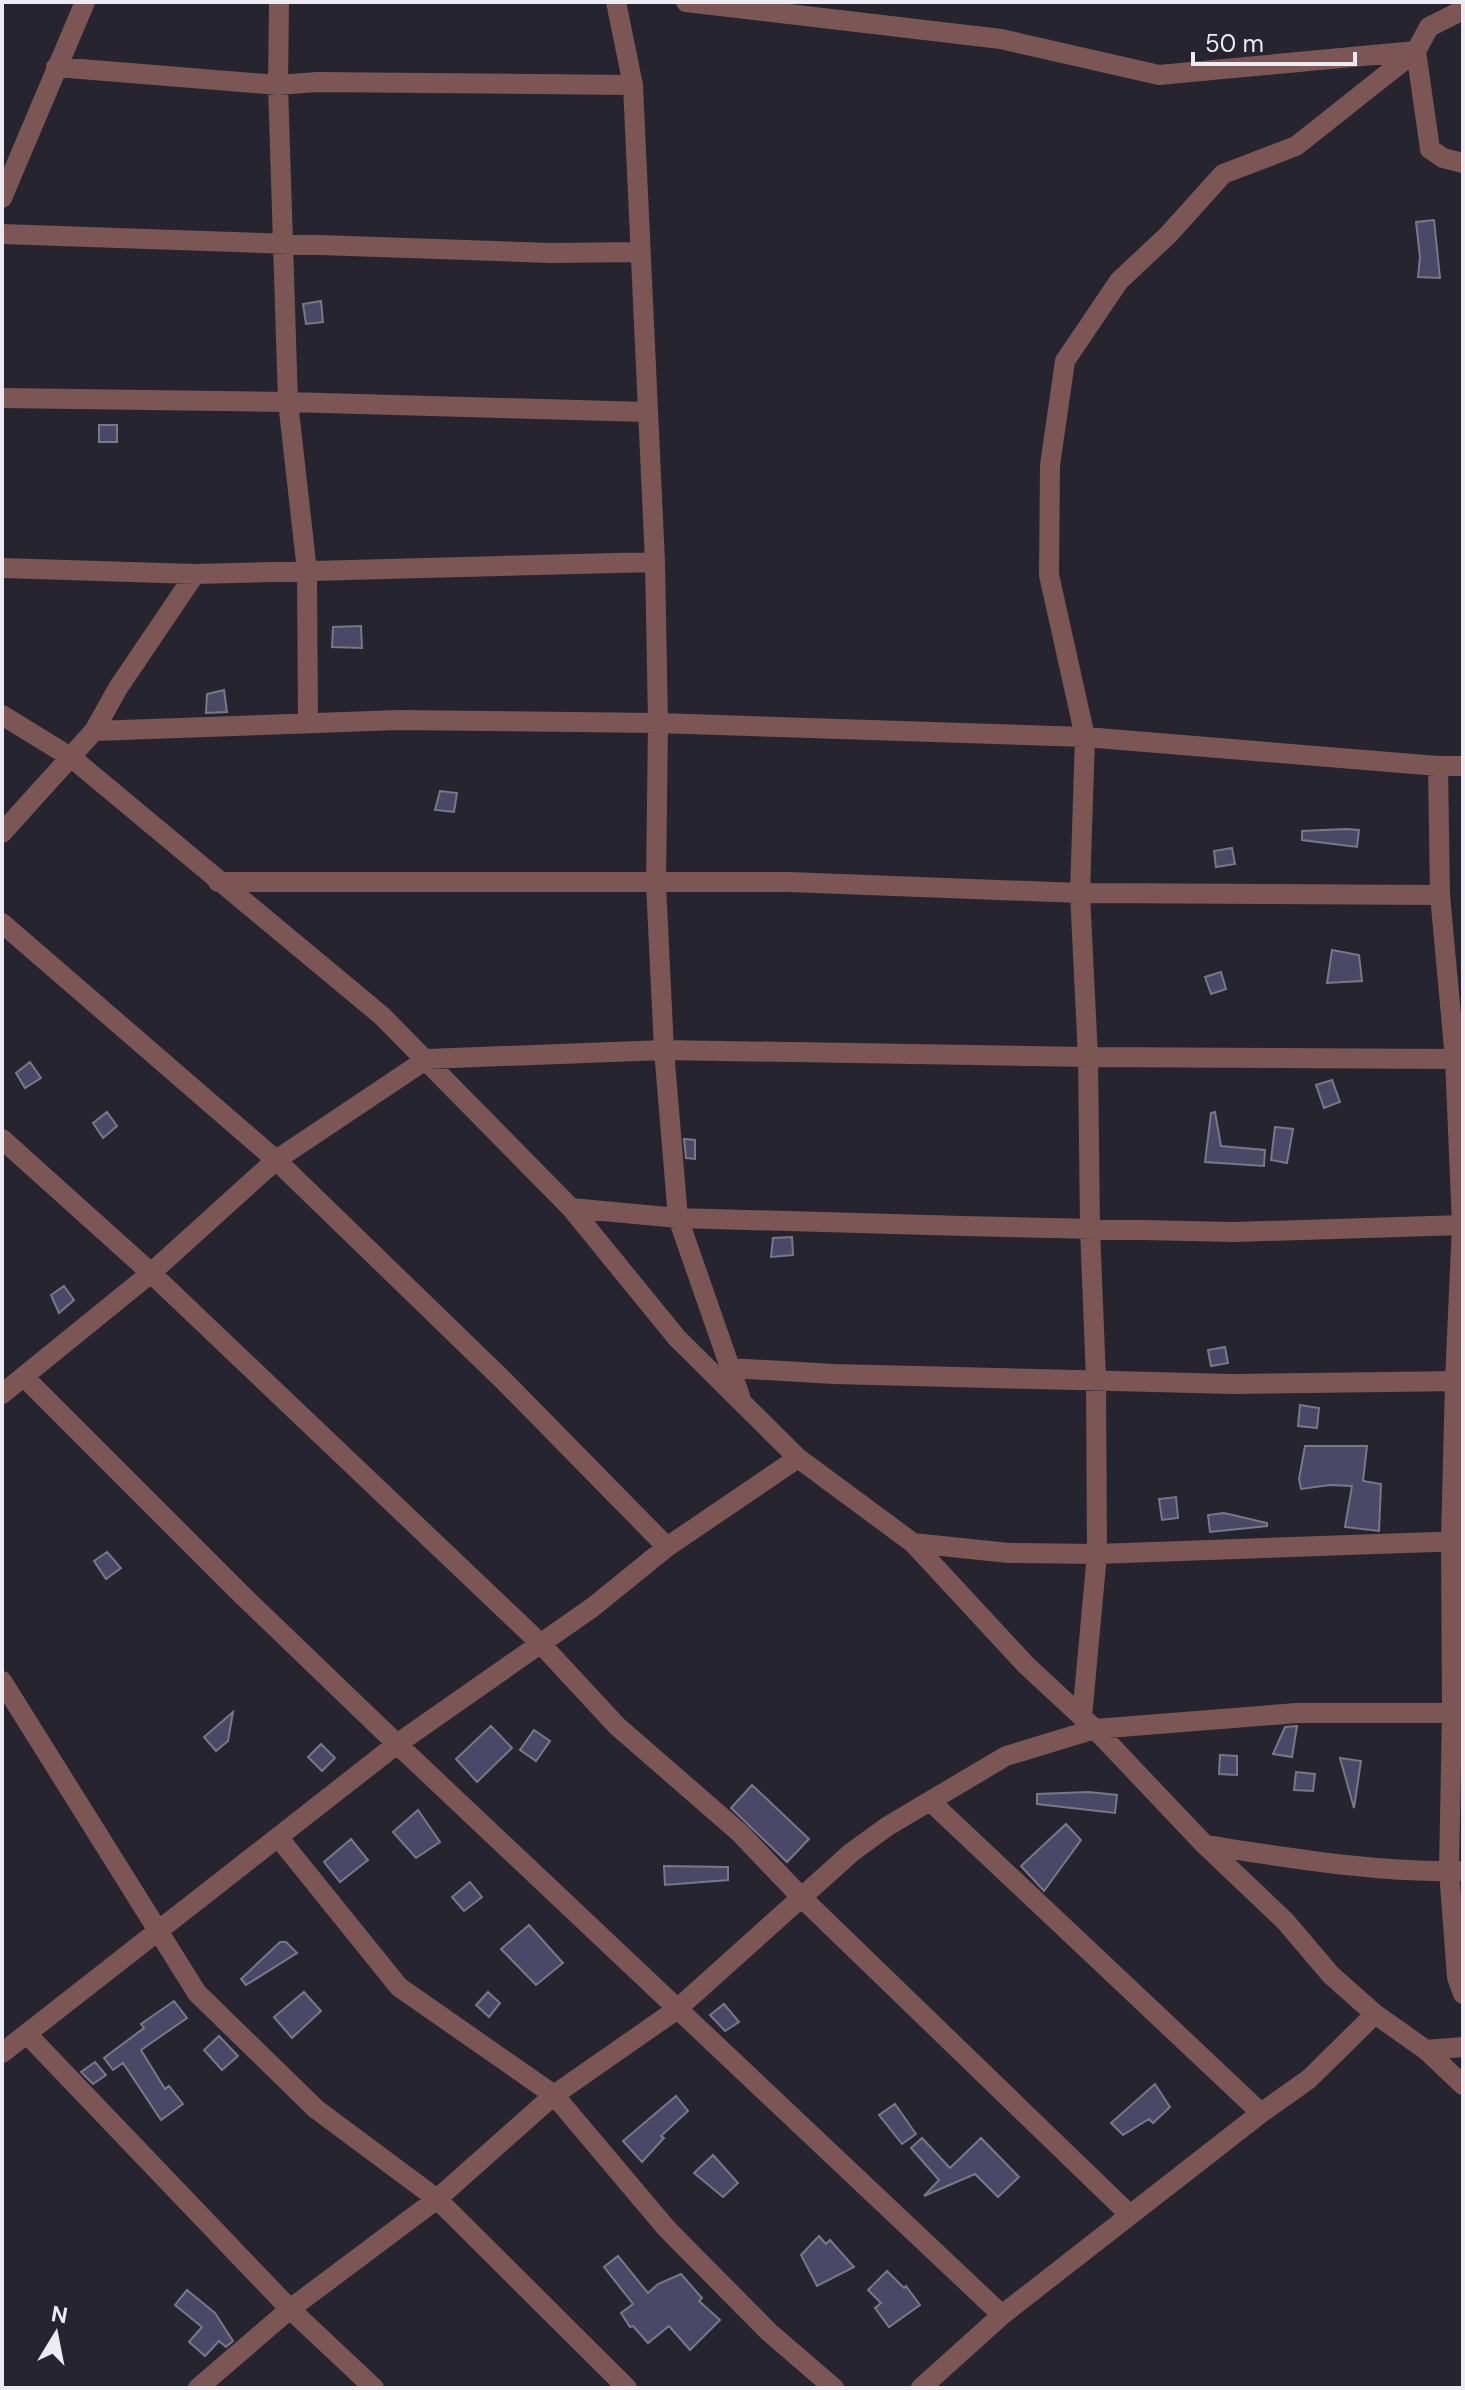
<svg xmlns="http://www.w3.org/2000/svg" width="1465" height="2390" viewBox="0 0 1465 2390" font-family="'DM Sans',sans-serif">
<rect width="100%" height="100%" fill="#25242f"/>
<path fill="#4b4766" stroke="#797886" stroke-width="2" d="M1434,220L1440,278L1418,277L1420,257L1416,222Z
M321,301L323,322L306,324L303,304Z
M99,425H117V442H99Z
M361,626L362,648L332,647L333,627Z
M224,690L227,712L206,713L207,694Z
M440,791L457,793L454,812L435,810Z
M1346,829L1359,830L1357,847L1302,840V831Z
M1232,848L1235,864L1216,867L1214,851Z
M1332,950L1359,955L1362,981L1327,983Z
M1221,972L1226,989L1211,994L1205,977Z
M30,1062L41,1078L25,1088L16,1073Z
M1332,1080L1340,1102L1324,1108L1316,1085Z
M107,1112L117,1126L103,1138L93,1123Z
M1215,1112L1221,1146L1265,1150L1264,1166L1205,1162L1211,1113Z
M1275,1127L1293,1129L1287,1163L1271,1160Z
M684,1139L695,1140V1159L686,1158Z
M792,1237L793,1255L771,1257L773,1238Z
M64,1286L74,1300L59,1313L51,1295Z
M1225,1347L1228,1363L1211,1366L1208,1350Z
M1300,1405L1319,1408L1317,1428L1298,1426Z
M1305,1446H1367L1363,1481L1381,1484L1379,1531L1345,1527L1352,1486L1330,1485L1301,1489L1299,1479Z
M1176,1497L1178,1518L1162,1520L1159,1499Z
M1224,1513L1267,1523V1526L1210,1532L1208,1515Z
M107,1552L121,1568L106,1579L94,1561Z
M233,1712L228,1741L216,1751L204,1737Z
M491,1726L512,1748L477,1782L456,1759Z
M1297,1726L1292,1757L1273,1754L1285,1727Z
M534,1730L550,1741L536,1761L520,1750Z
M321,1744L335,1758L322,1771L308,1757Z
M1220,1755L1237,1756V1775L1219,1774Z
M1340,1758L1361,1761L1354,1808Z
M1296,1772L1315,1774L1313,1791L1294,1790Z
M752,1785L809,1839L787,1862L731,1808Z
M1089,1792L1117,1795L1115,1813L1037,1804V1794Z
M418,1810L440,1842L416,1858L393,1832Z
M1066,1824L1081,1840L1044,1891L1021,1866Z
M351,1839L368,1860L340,1882L324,1862Z
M664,1866L728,1867V1880L665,1885Z
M470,1882L482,1897L464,1911L452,1897Z
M529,1925L563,1963L536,1985L501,1949Z
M280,1942H286L297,1953L246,1985L241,1979Z
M304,1992L321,2011L292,2038L274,2017Z
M488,1992L500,2003L489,2017L476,2005Z
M174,2001L187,2018L141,2050L165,2089L169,2086L183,2104L161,2120L123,2063L113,2070L104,2058L144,2028L141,2024Z
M724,2004L739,2022L725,2031L710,2015Z
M219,2036L238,2056L222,2070L204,2050Z
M95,2062L106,2075L93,2084L81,2072Z
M1155,2084L1170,2107L1153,2123L1149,2119L1123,2135L1111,2123Z
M676,2096L688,2111L661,2136L664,2138L642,2162L623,2141Z
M895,2104L916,2134L902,2144L879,2115Z
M922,2138L950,2168L981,2138L1019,2177L998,2197L975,2174L924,2196L939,2180L911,2148Z
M713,2155L738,2183L723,2197L694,2173Z
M819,2236L826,2244L830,2240L854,2267L817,2286L801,2255Z
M618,2256L648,2293L658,2284L681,2274L702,2298L699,2301L720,2320L690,2350L669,2326L648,2343L633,2326L630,2327L621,2313L633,2304L604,2267Z
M887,2271L904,2288L906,2286L920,2305L889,2327L875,2308L881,2303L868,2290Z
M187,2290L215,2313L233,2341L226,2347L219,2341L205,2356L189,2342L202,2327L175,2305Z"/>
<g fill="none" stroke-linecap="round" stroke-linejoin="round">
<path stroke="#7b5654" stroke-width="20" d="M279,2L278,85L288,402L307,571L308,723
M616,2L633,85L655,562L658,723L656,884L664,1050L678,1218L740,1396
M686,2L1001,39L1159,75L1416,51L1296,146L1223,174L1168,235L1119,281L1065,361L1050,465L1049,575L1085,737L1080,893L1088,1057L1090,1229L1096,1379L1097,1554L1082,1717
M1463,10L1429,27L1416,51L1430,149L1443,158L1463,163
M56,67L278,85L317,82L633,85
M2,198L85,2
M2,234L550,253L639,252
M2,398L288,402L647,412
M2,568L195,574
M2,715L72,758L382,1016L571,1208L677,1338L798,1458L913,1543L1026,1665L1095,1729L1205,1845L1285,1921L1331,1975L1375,2014L1309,2079L1261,2113L1002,2315L921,2388
M94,731L399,720L658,723L1085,737L1438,766H1463
M1438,766L1440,895L1455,1059L1462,1225L1455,1381L1451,1541L1452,1713L1449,1871L1457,1977L1463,1994
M2,833L94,731L118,688L195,574L655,562
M218,882H789L1080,893L1440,895
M2,923L276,1160L503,1380L667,1547
M2,1139L151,1273L276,1392L540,1643L617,1726L740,1833L800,1896L1130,2215
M571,1208L678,1218L963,1226L1234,1232L1463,1225
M730,1368L834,1374L1232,1384L1463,1381
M25,1378L241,1594L397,1744L1002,2315
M2,1394L151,1273L276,1160L427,1059L664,1050L1088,1057L1463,1059
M913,1543L1009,1553L1097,1554L1463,1541
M2,1681L197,1993L316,2109L437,2199L627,2388
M930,1801L1261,2113
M278,1837L399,1987L554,2095L667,2229L769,2332L834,2388
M1205,1845C1290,1858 1376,1873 1463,1871
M1375,2014L1426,2050L1463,2085
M27,2034L290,2309L374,2388
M1426,2050L1463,2047
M2,2053L397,1744L593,1607L667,1547L798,1458
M198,2388L290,2309L437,2199L554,2095L676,2010L852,1852L888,1826L1006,1756L1095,1729L1297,1713H1463"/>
</g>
<rect width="1465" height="2390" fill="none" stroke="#ecebf3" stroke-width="8"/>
<g transform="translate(56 2334) rotate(10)" stroke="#25242f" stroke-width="6" paint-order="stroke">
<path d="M0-6L14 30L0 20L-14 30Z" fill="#ecebf3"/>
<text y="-12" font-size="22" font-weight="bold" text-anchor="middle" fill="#ecebf3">N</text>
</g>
<path d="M1193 52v12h162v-12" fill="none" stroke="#ecebf3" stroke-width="4"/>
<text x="1205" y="52" font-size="24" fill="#ecebf3" stroke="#25242f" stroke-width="6" paint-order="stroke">50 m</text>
</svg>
